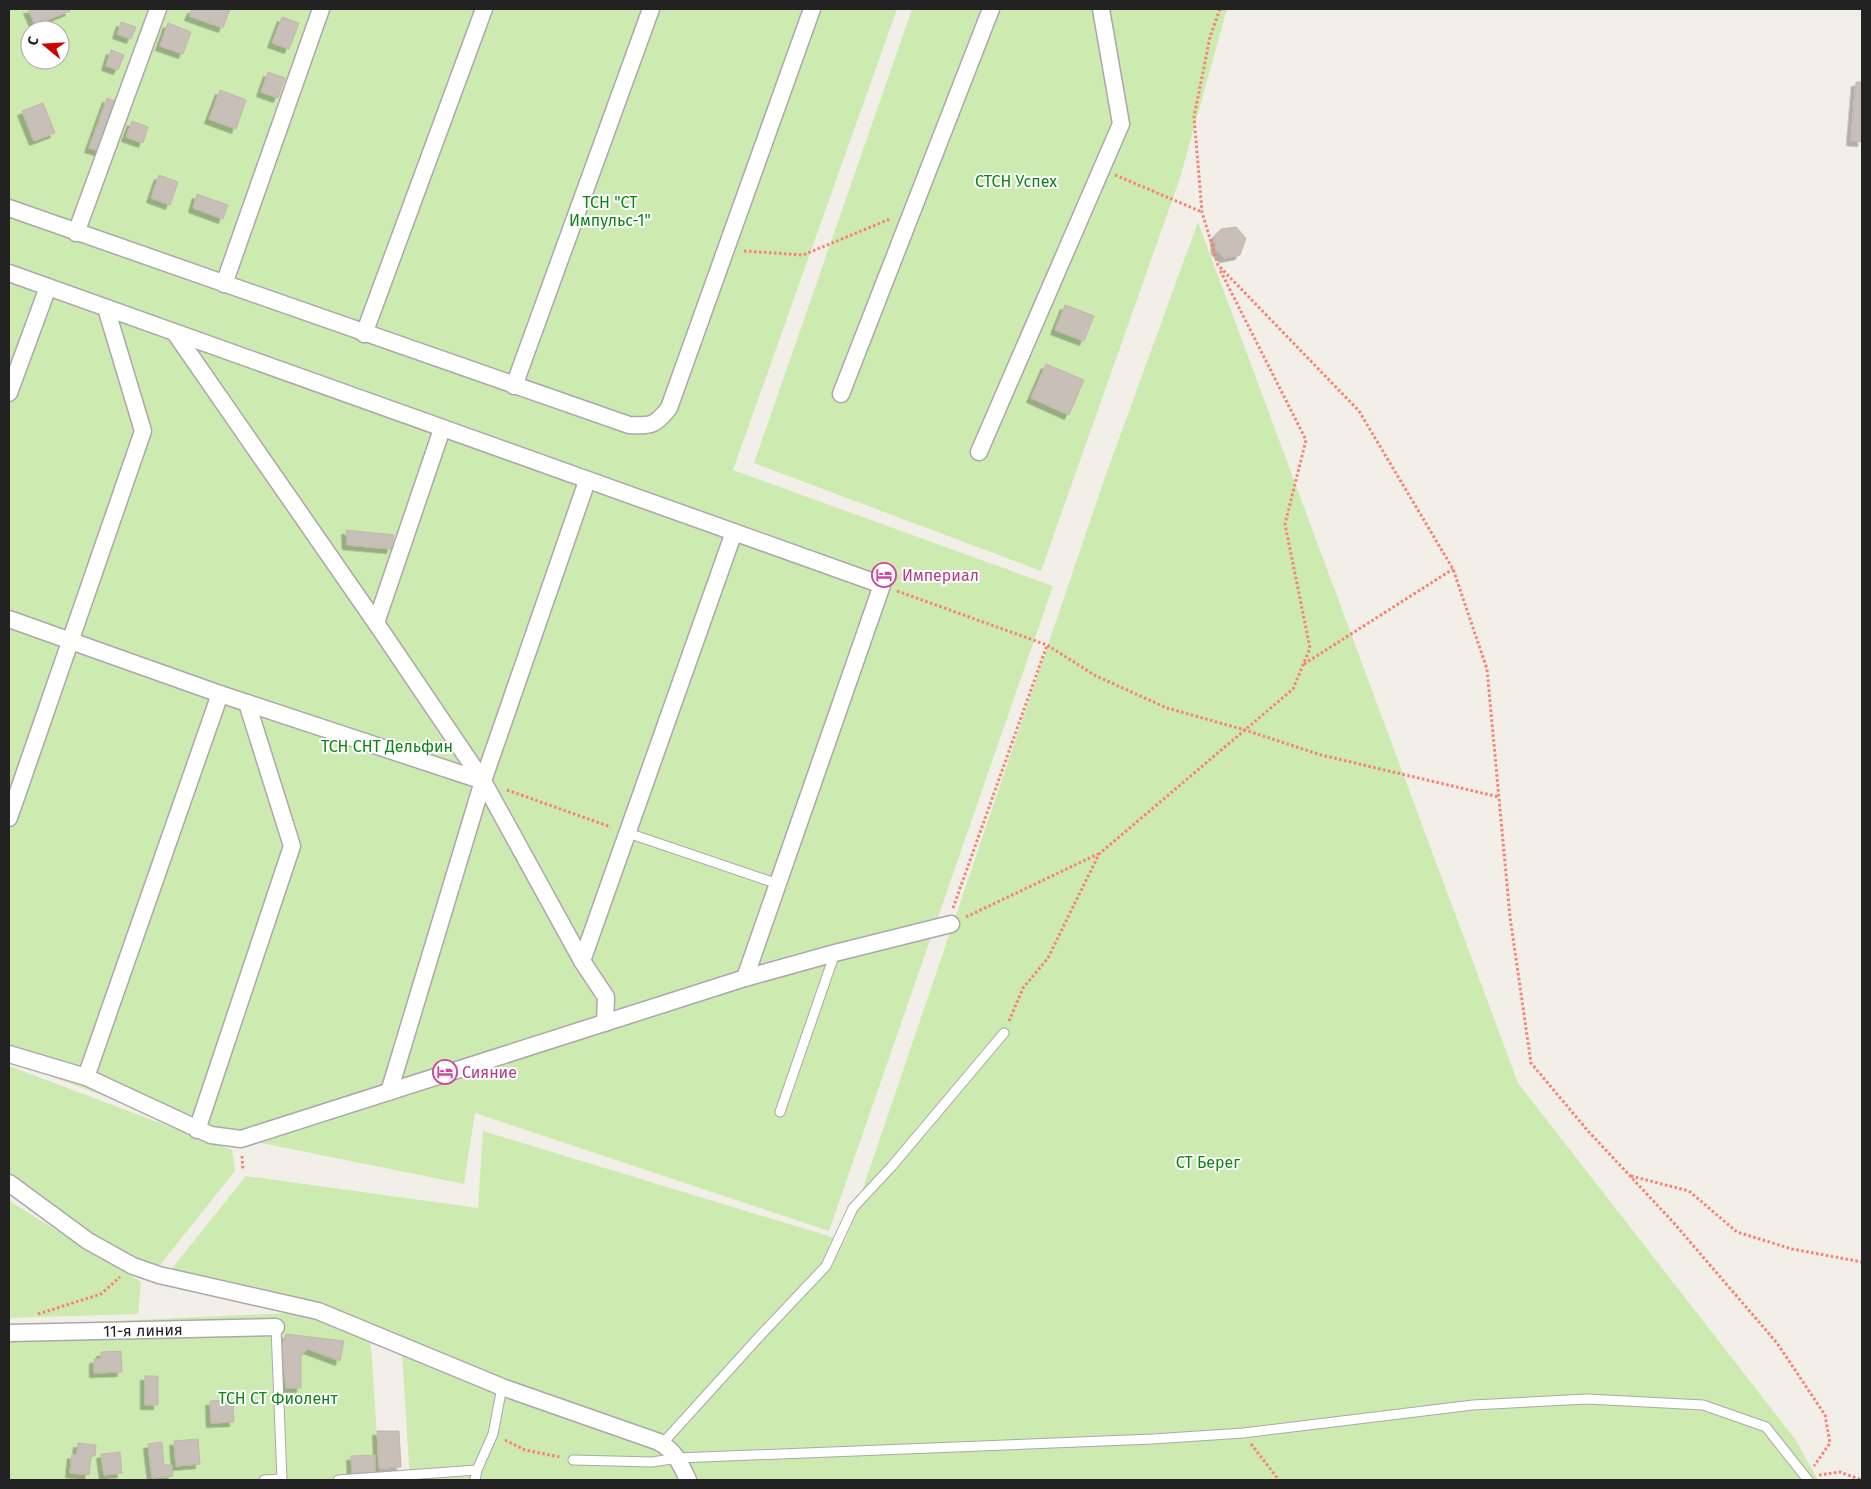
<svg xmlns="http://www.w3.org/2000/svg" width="1871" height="1489" viewBox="0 0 1871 1489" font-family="'Fira Sans',sans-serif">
<defs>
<filter id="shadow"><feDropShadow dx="-4.5" dy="4.5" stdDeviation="0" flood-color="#0004"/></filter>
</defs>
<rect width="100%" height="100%" fill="#f2efe9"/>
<path fill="#cdebb0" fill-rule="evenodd" d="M9,9H897L733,470L1053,586L829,1231L475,1113L464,1184L197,1130L9,1061ZM30,30H60V60H30Z
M912,9H1227L1180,178L1041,571L754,463Z
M1198,222L1518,1083L1795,1439L1818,1480H410L401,1338L169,1272L246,1176L478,1208L483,1131L845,1241L1104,480Z
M9,1066L232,1150L235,1171L156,1270L134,1263L9,1186Z
M9,1201L141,1282L138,1314L9,1318Z
M289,1313L370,1332L380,1480H9V1326Z"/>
<path fill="#c7bfb8" stroke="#c4b6ab" filter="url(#shadow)" d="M28,9H69L70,11L35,25Z
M192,9H230L223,28L189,16Z
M282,17L299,23L289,49L272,43Z
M121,22L136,27L131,39L117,34Z
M168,23L191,32L183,54L160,46Z
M111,50L124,55L118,70L106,66Z
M268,72L285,78L278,98L261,92Z
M1856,82H1862V142L1851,141Z
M220,90L246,100L236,129L209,119Z
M107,98L119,103L102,152L89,148Z
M43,103L55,133L34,141L22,111Z
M132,121L148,127L143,143L126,137Z
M159,175L178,182L170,205L151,198Z
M197,194L228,205L223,219L193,208Z
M1236,227L1246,238L1240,255L1224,258L1216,250L1215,236L1221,229Z
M1065,305L1094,316L1084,341L1055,330Z
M1046,364L1084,380L1069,415L1031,398Z
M346,530L394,535L391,549L347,545Z
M286,1334L344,1341L340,1361L308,1349L301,1355V1388H286L282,1345Z
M121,1351L122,1372L94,1373V1359H101V1352Z
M145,1376H158V1405H145Z
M233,1400L234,1422L211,1423L210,1401Z
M377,1431H399L401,1467L379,1468Z
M198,1439L200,1464L176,1466L174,1441Z
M162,1442L164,1465H172L173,1476L152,1478L148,1444Z
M78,1443L96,1445L95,1456H91L89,1475L70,1473L72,1454L77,1455Z
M120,1452L122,1473L104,1475L101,1454Z
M375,1455V1473H352L351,1456Z"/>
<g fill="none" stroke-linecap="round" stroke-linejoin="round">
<defs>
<path id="lane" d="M628,833L778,884
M780,1112L835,953
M276,1327L282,1480
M662,1444L758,1338L826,1266L853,1208L892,1166L1004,1033
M573,1460L652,1462L678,1458L1153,1439L1243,1433L1473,1405L1587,1399L1703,1405L1766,1427L1808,1480
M264,1480L281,1479
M338,1480L477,1470
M475,1480L477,1470L493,1434L502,1387"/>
<g id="street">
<path d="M9,208L629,425C651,426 655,426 669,408L812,9"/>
<path d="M76,233L158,9"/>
<path d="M9,273L882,585L745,978"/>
<path d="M224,284L321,9"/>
<path d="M175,333L376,623L483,781L582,961L606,997L605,1023"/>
<path d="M364,334L484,9"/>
<path d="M514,386L651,9"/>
<path d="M9,393L48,287"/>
<path d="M841,394L991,9"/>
<path d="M979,452L1121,124L1101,9"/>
<path d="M9,619L220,694L483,781"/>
<path d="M376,623L442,429"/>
<path d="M9,818L143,431L106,308"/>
<path d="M582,961L734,532"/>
<path d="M9,1054L86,1077L211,1135L241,1139L745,978L835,953L951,924"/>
<path d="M86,1077L220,694"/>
<path d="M389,1092L483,781L587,481"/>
<path d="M197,1130L292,846L247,703"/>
<path d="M9,1183L88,1241L133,1266L159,1275L318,1311L502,1387L659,1442C676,1452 680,1463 688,1480"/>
<path id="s1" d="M9,1333L276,1327"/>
</g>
</defs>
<use href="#lane" stroke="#a9a9a9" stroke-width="11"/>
<use href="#street" stroke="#a9a9a9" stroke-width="19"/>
<path stroke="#fa8072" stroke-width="3" stroke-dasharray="2.5 2.5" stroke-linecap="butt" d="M1220,9L1210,37L1194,117L1202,212L1218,265L1359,411L1453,569L1487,669L1510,917L1531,1063L1588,1131L1673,1222L1777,1343L1825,1415L1830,1443L1814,1466
M1115,175L1202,212
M744,251L803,255L890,219
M897,591L1047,645L1096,676L1167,708L1245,730L1321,755L1499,797
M1304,664L1453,569
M507,790L611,827
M953,908L1047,645
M966,917L1098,854
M1009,1021L1023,988L1048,958L1099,854L1293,689L1310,648L1285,524L1306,440L1220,270
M242,1156L243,1170
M1631,1176L1689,1191L1737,1232L1792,1249L1862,1262
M38,1314L101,1294L120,1277
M505,1440L525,1450L560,1457
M1251,1444L1279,1480
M1819,1475L1840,1472L1862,1480"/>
<use href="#lane" stroke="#fff" stroke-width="9"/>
<use href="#street" stroke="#fff" stroke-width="16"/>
</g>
<defs>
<symbol id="hotel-ring" viewBox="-11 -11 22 22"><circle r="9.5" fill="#fff" stroke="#d1479c" stroke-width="1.5"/><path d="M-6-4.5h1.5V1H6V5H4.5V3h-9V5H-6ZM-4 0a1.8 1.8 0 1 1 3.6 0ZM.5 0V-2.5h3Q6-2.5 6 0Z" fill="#d1479c"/></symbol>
</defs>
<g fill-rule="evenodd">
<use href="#hotel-ring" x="870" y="561" width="28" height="28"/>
<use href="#hotel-ring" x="431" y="1058" width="28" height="28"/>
</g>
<g text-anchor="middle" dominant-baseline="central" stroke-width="4" stroke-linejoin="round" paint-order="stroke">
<g font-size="16" fill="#0c8416" stroke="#fff">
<text x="1016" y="181">СТСН Успех</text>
<text x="610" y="202">ТСН "СТ<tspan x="610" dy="18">Импульс-1"</tspan></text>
<text x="387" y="746">ТСН СНТ Дельфин</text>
<text x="1208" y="1162">СТ Берег</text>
<text x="278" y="1398">ТСН СТ Фиолент</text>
</g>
<g font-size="16" fill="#b23c85" stroke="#fff" text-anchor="start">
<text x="902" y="575">Империал</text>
<text x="462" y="1072">Сияние</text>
</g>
<g font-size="16" fill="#222" stroke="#fff">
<text stroke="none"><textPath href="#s1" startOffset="134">11-я линия</textPath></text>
</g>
</g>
<rect width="1871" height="1489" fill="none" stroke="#222222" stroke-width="20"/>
<g transform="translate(45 45) rotate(288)"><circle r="24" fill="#ffffff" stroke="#a7a7a7"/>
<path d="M0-4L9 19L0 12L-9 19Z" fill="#d40000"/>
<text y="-8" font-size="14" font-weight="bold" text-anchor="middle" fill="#222222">С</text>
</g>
</svg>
